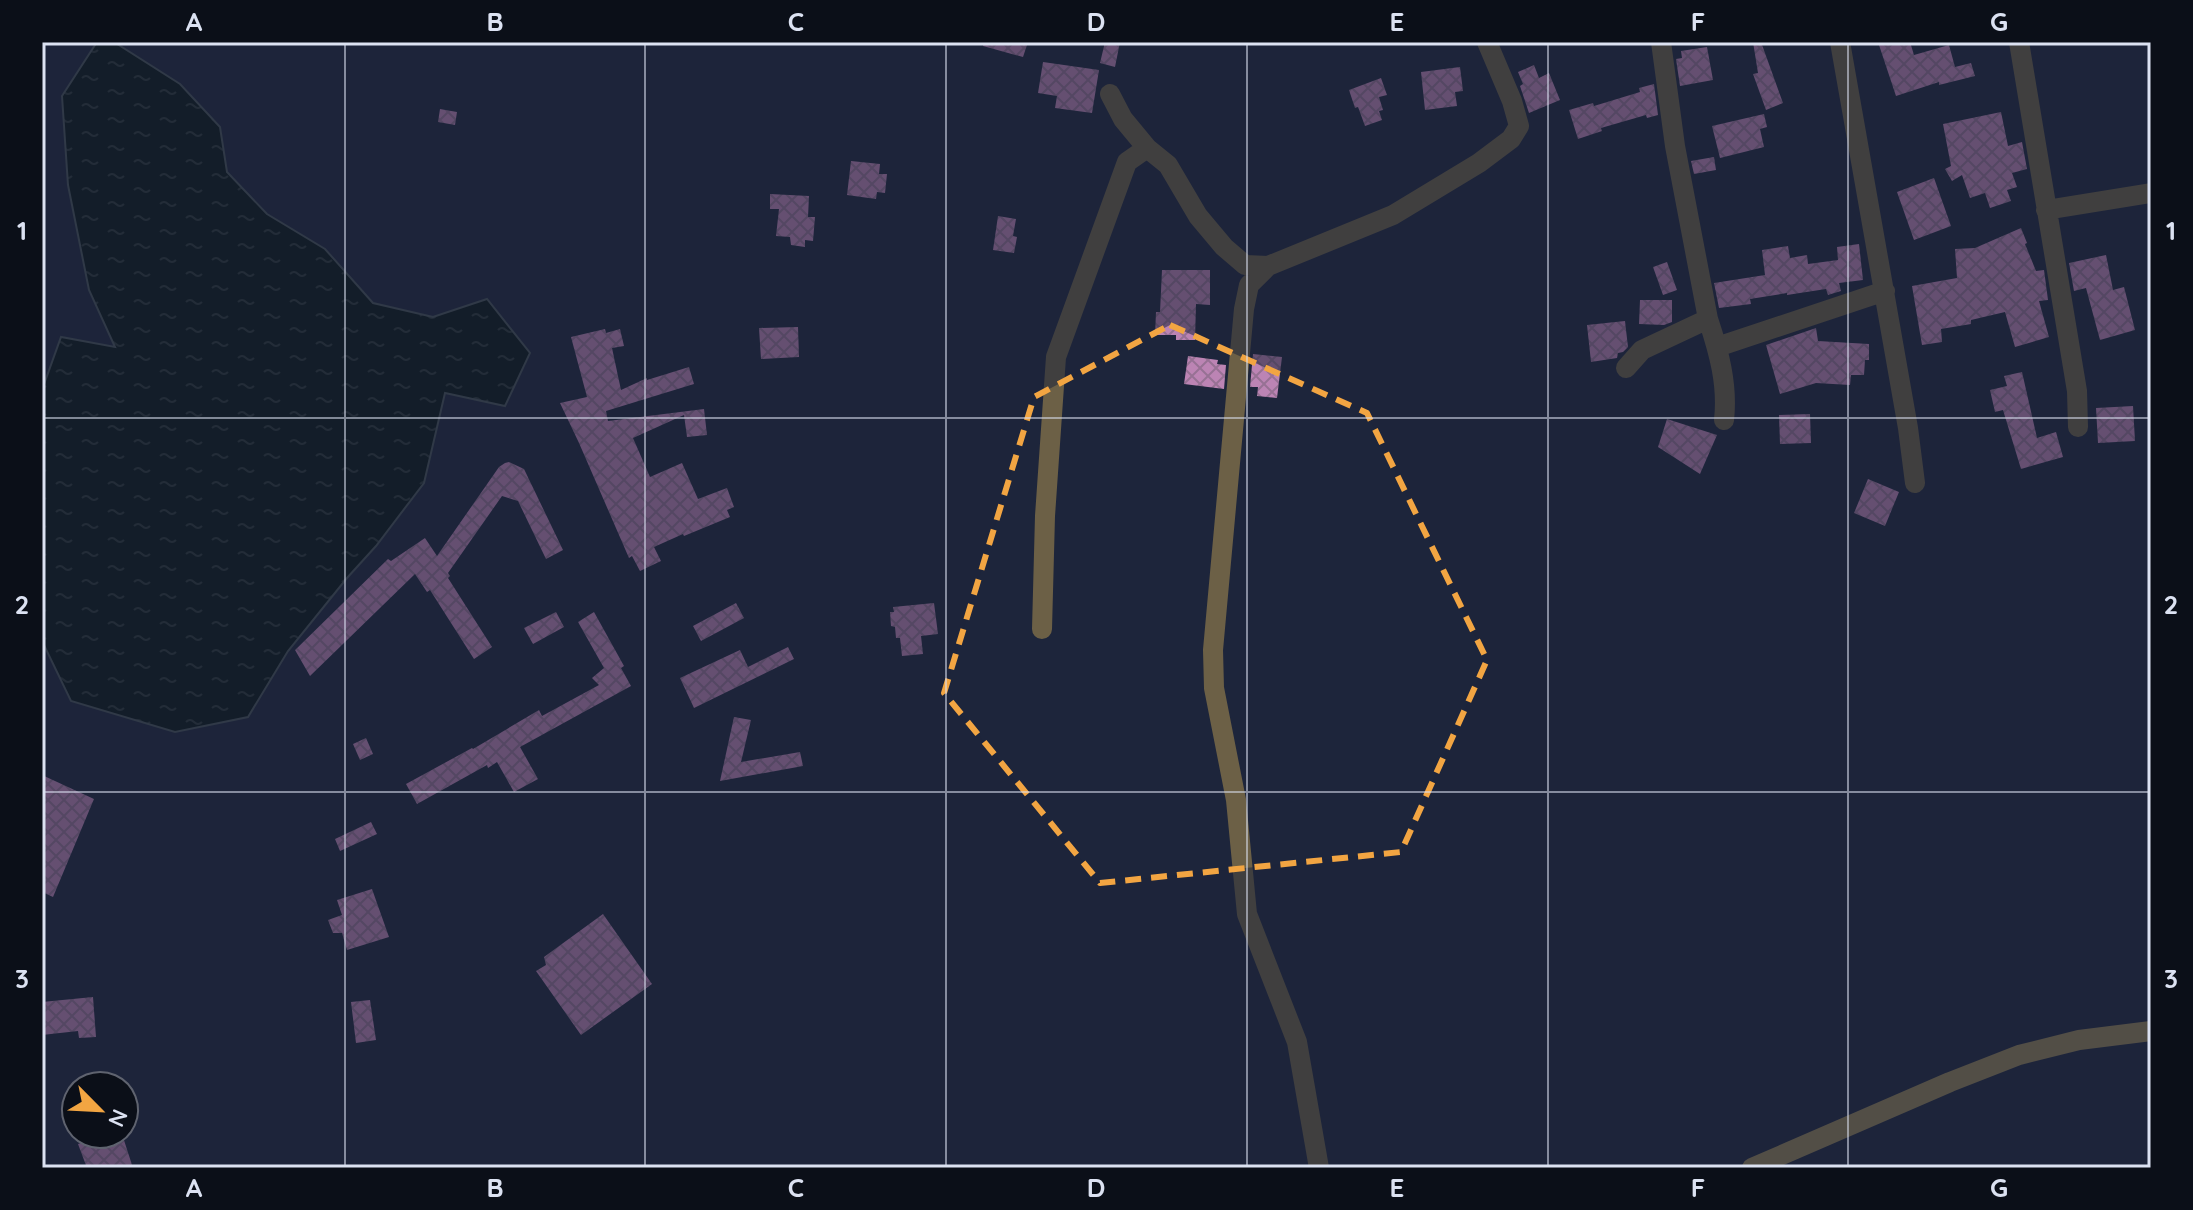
<svg xmlns="http://www.w3.org/2000/svg" width="2193" height="1210" viewBox="0 0 2193 1210" font-family="Quicksand,sans-serif">
<defs>
<pattern id="water-ripples" width="26" height="14" patternUnits="userSpaceOnUse" patternTransform="scale(2)"><rect width="26" height="14" fill="#071514"/><path d="M2 4q2-2 4 0t4 0M15 11q2-2 4 0t4 0" fill="none" stroke="#2b3737"/></pattern>
<pattern id="building-cross-hatch" width="8" height="8" patternUnits="userSpaceOnUse" patternTransform="scale(2)"><rect width="8" height="8" fill="#bc84b4"/><path d="M0 0l8 8M0 8l8-8" fill="none" stroke="#977194"/></pattern>
</defs>
<rect width="100%" height="100%" fill="#1d253b"/>
<path fill="url(#water-ripples)" stroke="#475257" stroke-width="2" d="M97,42H114L180,84L220,127L227,172L267,214L325,249L373,303L433,317L487,299L530,353L505,406L445,393L424,483L376,546L347,578L288,651L248,717L175,732L71,701L42,641V390L61,337L115,347L89,290L68,185L62,96Z"/>
<path fill="url(#building-cross-hatch)" d="M984,42H1028L1023,57L983,46Z
M1105,42H1120L1115,67L1100,63Z
M1753,42H1761L1783,103L1766,110L1753,74L1758,73Z
M1878,42H1910L1914,55L1949,45L1955,67L1971,63L1975,76L1939,85V82L1896,96Z
M1707,47L1713,80L1680,86L1676,59L1682,58L1681,51Z
M1043,62L1099,70L1092,113L1055,108L1057,96L1038,93Z
M1534,65L1539,78L1549,73L1560,100L1529,113L1520,86L1523,84L1518,72Z
M1460,67L1463,91L1455,92L1457,106L1425,110L1421,72Z
M1381,78L1387,95L1379,97L1383,110L1379,111L1382,120L1365,126L1358,107L1355,108L1349,90Z
M1654,84L1658,115L1647,118L1646,115L1601,128L1602,131L1578,139L1569,110L1593,103L1594,106L1640,92L1639,88Z
M440,109L457,112L455,125L438,122Z
M2001,112L2008,146L2022,142L2027,169L2012,173L2017,187L2007,190L2011,201L1990,208L1985,193L1970,198L1962,175L1952,181L1945,169L1951,166L1943,124Z
M1764,114L1767,127L1760,129L1764,147L1720,158L1712,126Z
M1714,157L1716,170L1694,174L1691,161Z
M851,161L880,164L879,174H887L885,193L877,192L876,199L847,195Z
M1934,178L1951,226L1914,240L1897,192Z
M770,194L809,196L808,217H815L813,241L805,240V247L791,245L790,237L776,236L779,209H770Z
M998,216L1016,219L1013,236L1017,237L1014,253L993,250Z
M2021,228L2027,243L2025,244L2036,271L2044,270L2048,300L2039,301L2049,337L2015,347L2005,312L1971,320V324L1941,329L1942,342L1922,345L1912,286L1957,278L1955,249L1975,248Z
M1859,244L1863,280L1839,283L1841,291L1828,295L1826,289L1787,295V293L1750,299L1751,304L1719,308L1714,283L1765,275L1762,250L1788,246L1790,258L1807,255L1808,264L1838,260L1837,247Z
M2106,255L2113,290L2124,287L2135,330L2100,340L2086,288L2074,291L2069,263Z
M1667,262L1677,290L1663,295L1653,267Z
M1162,270H1210V305L1196,304L1195,340H1176V335H1155L1156,312H1160Z
M1640,300H1672V322L1664,325L1639,324Z
M1625,321L1628,347L1623,352L1618,353L1617,358L1591,362L1587,325Z
M798,327L799,357L761,359L759,328Z
M1816,328L1818,341L1869,344V360H1865L1864,375H1851L1850,385L1816,383L1780,394L1766,345Z
M605,329L606,333L620,329L624,346L612,348L621,390L647,378V380L689,367L694,384L606,411L608,421L704,409L707,435L687,437L684,415L633,438L650,477L682,463L698,499L727,488L734,507L727,510L730,517L684,536L683,534L654,547L661,561L640,571L632,556L629,558L579,443L560,403L587,397L571,337Z
M1253,354L1282,357L1277,398L1257,396L1258,387H1250Z
M1188,356L1218,360L1217,364L1226,365L1224,389L1184,384Z
M2022,372L2037,438L2056,432L2063,457L2021,469L2003,410L1995,412L1990,390L2007,386L2004,376Z
M2133,406L2135,441L2098,443L2096,408Z
M1810,414L1811,443L1780,444L1779,415Z
M1667,419L1717,435L1700,474L1658,447Z
M509,462L524,469L563,550L546,559L518,501L502,496L448,573L450,576L448,578L492,647L474,659L430,590L427,592L415,574L310,676L295,650L388,559L391,561L425,538L437,556L499,467L505,463Z
M1868,479L1899,492L1885,526L1854,513Z
M736,603L744,618L701,641L693,626Z
M934,603L938,634L921,636L923,654L902,656L900,638H896L895,627L891,626L890,612H894L893,607Z
M556,612L564,627L533,644L524,628Z
M594,612L624,666L621,668L631,686L520,747L538,779L514,792L497,762L488,768L487,765L417,804L406,784L472,748L473,749L539,710L542,716L599,685L592,678L604,668L578,622Z
M788,647L794,659L694,708L680,678L740,650L748,667Z
M734,717L751,720L741,762L800,752L803,766L720,781Z
M366,738L373,754L360,760L353,744Z
M42,775L94,799L53,897L42,892Z
M371,822L377,834L340,851L335,839Z
M372,889L389,937L347,950L342,933H333L328,920L342,915L337,900Z
M603,914L652,984L581,1035L536,971L546,965L544,957Z
M93,997L96,1037L79,1038L78,1031L42,1035V1002Z
M370,1000L376,1040L356,1043L351,1002Z
M107,1134H122L133,1168H87L78,1144Z"/>
<g fill="none" stroke-linecap="round" stroke-linejoin="round">
<path stroke="#6c6046" stroke-width="20" d="M1661,42L1675,146L1708,319C1719,352 1728,385 1724,420
M1840,42L1908,428L1915,483
M2019,42L2077,391L2078,427
M1110,94L1123,119L1147,148L1168,165L1198,216L1224,247L1245,265L1268,266L1393,215L1479,163L1511,139L1519,126L1512,101L1487,42
M2046,210L2151,193
M1268,266L1249,285L1244,309L1213,650L1214,688L1236,800L1247,914L1297,1042L1319,1168
M1717,347L1885,291
M1626,368L1642,350L1708,319
M1042,629L1045,516L1056,357L1127,162L1147,148"/>
<path stroke="#938156" stroke-width="20" d="M1752,1168L1950,1082L2019,1055L2079,1040L2151,1031"/>
</g>
<path d="M0 0H2193V1210H0ZM1170,325L1367,413L1487,660L1401,852L1100,883L944,693L1034,397Z" fill="#1d253b" fill-opacity=".55" fill-rule="evenodd"/>
<path fill="none" stroke="#f2a542" stroke-width="6" stroke-dasharray="16 10" stroke-linejoin="round" d="M1170,325L1367,413L1487,660L1401,852L1100,883L944,693L1034,397Z"/>
<path fill="none" stroke="#dce2f2" stroke-width="2" stroke-opacity="0.55" d="M345,42V1168M645,42V1168M946,42V1168M1247,42V1168M1548,42V1168M1848,42V1168M42,418H2151M42,792H2151"/>
<rect width="2193" height="1210" fill="none" stroke="#0b0f18" stroke-width="88"/>
<g transform="translate(100 1110) rotate(114)"><circle r="38" fill="#0b0f18" stroke="#5f636f" stroke-width="2"/>
<path d="M0-6L14 30L0 20L-14 30Z" fill="#f2a542"/>
<text y="-12" font-size="22" font-weight="bold" text-anchor="middle" fill="#dce2f2">N</text>
</g>
<rect x="44" y="44" width="2105" height="1122" fill="none" stroke="#dce2f2" stroke-width="3"/>
<g font-size="26" text-anchor="middle" font-weight="bold" fill="#dce2f2">
<text x="194" y="31">A</text>
<text x="495" y="31">B</text>
<text x="796" y="31">C</text>
<text x="1096" y="31">D</text>
<text x="1397" y="31">E</text>
<text x="1698" y="31">F</text>
<text x="1999" y="31">G</text>
<text x="22" y="240">1</text>
<text x="2171" y="240">1</text>
<text x="22" y="614">2</text>
<text x="2171" y="614">2</text>
<text x="22" y="988">3</text>
<text x="2171" y="988">3</text>
<text x="194" y="1197">A</text>
<text x="495" y="1197">B</text>
<text x="796" y="1197">C</text>
<text x="1096" y="1197">D</text>
<text x="1397" y="1197">E</text>
<text x="1698" y="1197">F</text>
<text x="1999" y="1197">G</text>
</g>
</svg>
